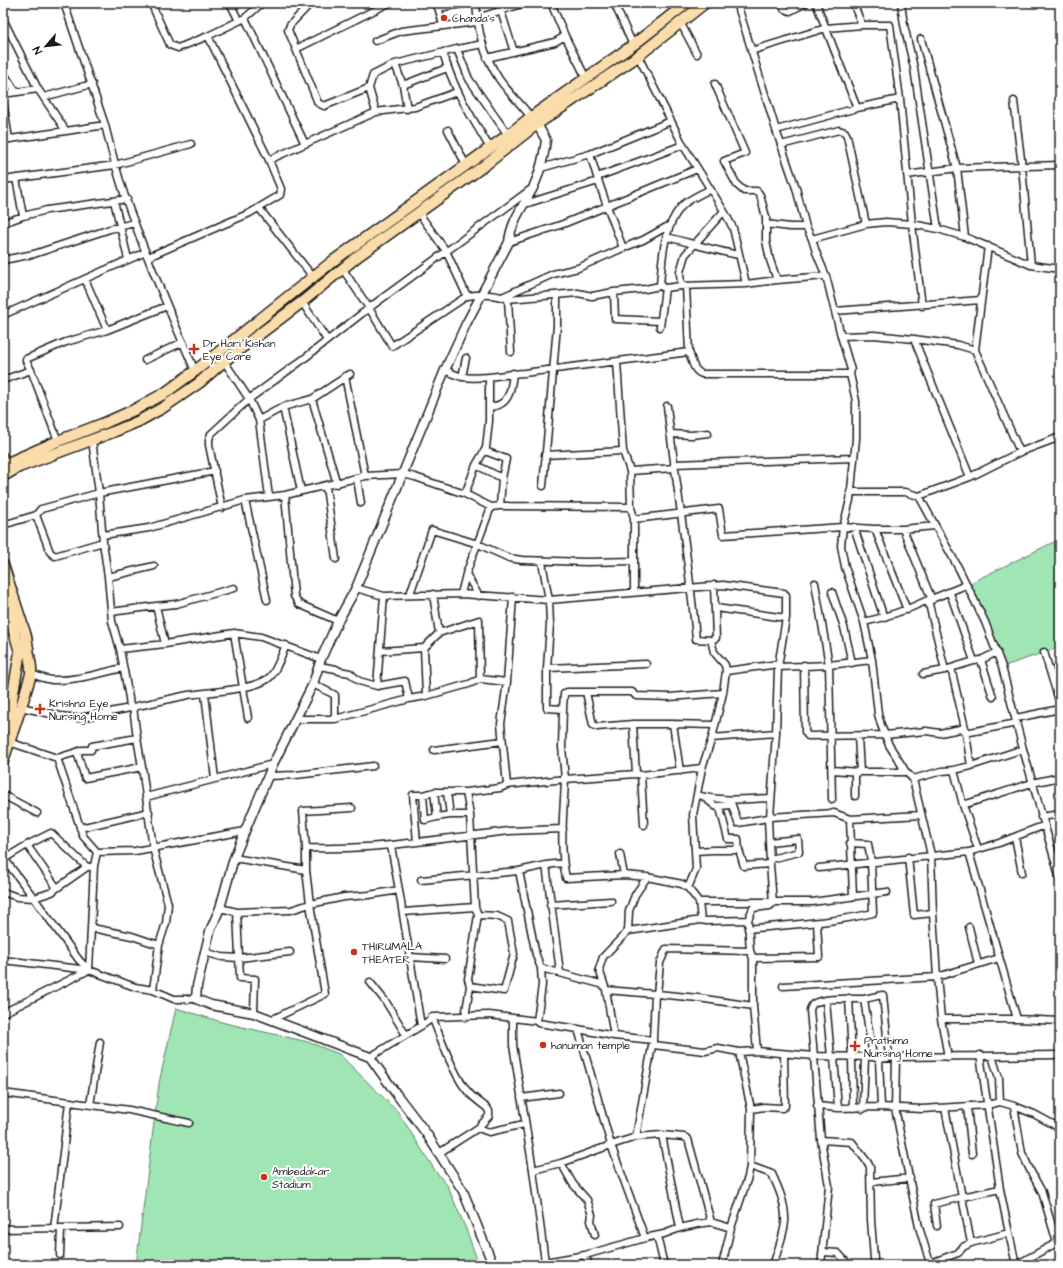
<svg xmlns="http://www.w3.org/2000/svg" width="1063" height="1268" viewBox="0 0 1063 1268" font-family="'Architects Daughter',sans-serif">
<rect width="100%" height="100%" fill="#fff"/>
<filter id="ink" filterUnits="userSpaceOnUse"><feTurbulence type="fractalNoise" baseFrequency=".025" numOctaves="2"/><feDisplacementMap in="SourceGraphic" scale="8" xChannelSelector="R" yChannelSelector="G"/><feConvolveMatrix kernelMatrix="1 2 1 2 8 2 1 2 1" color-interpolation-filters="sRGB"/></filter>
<g filter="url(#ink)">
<path fill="#9fe6b4" stroke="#5e8168" d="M1060,539V647L1002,667L966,585Z
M176,1008L225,1023L308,1042L339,1054L398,1112L436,1172L447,1185L466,1229L479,1265H136L159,1083Z"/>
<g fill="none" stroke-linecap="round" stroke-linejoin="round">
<defs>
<path id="minor" d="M64,3L105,125
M151,3L170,45L178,48L208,36L245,18L262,3
M230,3L239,21
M437,3L443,25
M476,3C478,32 483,54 499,79C508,92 521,104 531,117
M551,3L565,36L586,78
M614,3L633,45
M672,3L676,11
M737,3L776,130L796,188L806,227L812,239L816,252L826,276L841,336L851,370L850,374L856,401V439L850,500L843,527L841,546L845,567L864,622L872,660L878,714L881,725L889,745L906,772L913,779L931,855L933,913L937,977L941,1019L948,1057
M782,3L784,9L790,11L806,3
M816,3L857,108
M853,3L862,25
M901,3L904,25L914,68L938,229
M438,8L468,3
M501,11L514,52
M245,18L305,144
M477,18L525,3
M3,19L38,89L66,131L105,125C113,158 122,192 135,224C153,274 174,322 195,371
M680,22L697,54
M921,39L957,168L965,237
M375,41L401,31L477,22
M483,44L457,49L469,79L508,135
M296,49L288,30L290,25L311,3
M457,49L395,64L373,75L369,88L376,112L415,107L457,92
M751,51L826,28L862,25H890L900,99L857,108L776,130
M443,52C453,89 471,116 490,148
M638,56L671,121
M487,58L555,42L565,36
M395,64L403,85L407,109
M3,72L16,92
M715,84L745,153L724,161L737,185L744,191H757L760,195L766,217V241L770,260L777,280
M403,85L447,68
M369,88L324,106L318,103L296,49L389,3
M3,94L38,89
M44,97L92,84
M900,99L912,224L922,306
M3,101L9,139
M1014,101L1022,167L1031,265
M448,130L466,165
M3,140L66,131
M781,145L839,130L845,132L847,136L866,224
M590,154L597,177L683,145
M269,160L376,112
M541,168L590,154L671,121L683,145L724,211L733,228L746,284
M907,175L957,168L1060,165
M597,177L607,206L697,169
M16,178L23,216
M3,180L115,165L191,144
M114,201L128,259
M522,205L598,181
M259,208L313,277
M418,212L446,251L467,296
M3,223L23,216L47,210L127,199
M766,224L790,227H806
M667,237C691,243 715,251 739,255
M812,239L866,224L886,222L912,224L938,229L965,237L1031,265L1060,269
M623,248L643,240L670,225
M148,257L250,213L280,195L281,189L269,160L208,36
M3,260L34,254L110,229L134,223
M342,268L369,308L392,346L467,296C481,294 495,294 508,299L578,293L592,296L614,292L645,289L660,286L665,288L681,286L746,284L777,280L826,276
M85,279L107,330
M660,286C662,260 663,228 681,207C686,200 702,194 710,189
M681,286L680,272L685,255L724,211
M614,292L615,319L660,321
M502,297L553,274L578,268L623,248L607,206L563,224L509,242
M508,299L511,352
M302,302L327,340
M835,311L981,300
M3,315L146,252
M660,327L665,288
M841,336L874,335L914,339L958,345L975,350
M914,339L970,477
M689,352C692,360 693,371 702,374H850
M145,360L183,342
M224,361L249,399L259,420L269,497
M617,362L623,451L630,471L631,507L634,519V592
M445,370C450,372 457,376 463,377C483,380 503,374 524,373L689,352L686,286
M462,377L466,358
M3,380L31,370
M312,399L337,484
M667,406C676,484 689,561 696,639L711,640L716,638L714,585
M283,407L301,491
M489,407C510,406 511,390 513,373
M259,420L283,407L312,399L350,374
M670,434L692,435L708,433
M92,440L99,493L103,542L108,577L112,621L120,649L129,698L130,708L133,707L137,738L142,767L153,848L168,904L166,923L159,945L153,990
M58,441L31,370L26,361V359L66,342L107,330L167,306
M485,451L506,459L502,478L500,506
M1020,452L1060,437
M3,455L5,464
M545,455L623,451
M674,464L854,458
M476,465L502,478
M630,471L674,468
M365,476L403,474L415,477L465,494L491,507L500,506L631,507
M357,479L361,503
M543,486L557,326V296
M326,487L336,559
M850,492H905L919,496L959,569L985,622L1002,667L1023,749L1060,879
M465,494L476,465L486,448L489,421V378
M285,495L294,596L299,604L338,621
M919,496L970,477L1020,452L975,350L988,246
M245,500L267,600
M222,508L209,445V439L211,434L249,399L301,361L369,308L530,190
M36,515L50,552L55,556L103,542
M634,519L719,509L723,535L843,527L875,529H903L935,526
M3,525L36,515L41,509L45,508L99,493L215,471
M854,527L884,618
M875,529L907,610
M903,529L932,600
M103,535L149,528L245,500L285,495L365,476L345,376
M542,562L549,600L550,624L547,668L646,664
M466,574L479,596
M108,577L154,566
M234,588L176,604L156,606L165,644L234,633L261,637L321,659
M356,588L384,596L461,594L549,600L723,585L784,593L786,595V618L778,667L776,733L770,817L768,818L770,864L773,903L770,906L753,908L748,920L750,951L753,958V1006L757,1051
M832,592L844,627L852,663
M950,593L974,661L981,660L997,652
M410,594L432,530L478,544L509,558L522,560L587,562L634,561
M461,594L466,574L491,507
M384,596L377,686L405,681L409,699
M929,600L966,585
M716,608L786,618
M111,612L156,606
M864,622C887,617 907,610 928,600L945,670L951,668L965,728
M234,633L248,718
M439,633L479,620L480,679L507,682L513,597
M424,648L426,696
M120,649L165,644
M380,651L424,648L439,633L433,594
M1044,652L1060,704
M981,660L993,697
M804,665L805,732L808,736L885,735L926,731L940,733L965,728L971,766
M319,666L336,669L339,671L350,673L359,681L377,686
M778,667L829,665L815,583
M547,668V708L563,709L562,747L565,779L636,774L633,724H673L714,725
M951,668L974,661
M726,671L779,664
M31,674C37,676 45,679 52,680C76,681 100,673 123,668
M923,674L945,670
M507,682L501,724L507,785
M313,684L335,695V719
M586,692H632L636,696L669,697L723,693
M205,694L215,779L273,764
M21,707L60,716L80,718L130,708
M133,707C151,703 169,699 188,695C206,692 259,690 271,676C277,669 282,654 286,645
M563,709L564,694L567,692H586L593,725L597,727L633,724
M1016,718L1060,709
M295,719H335L409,699L426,696L469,684L480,679
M673,724L680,771
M965,733L1017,723
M858,736L860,772H906
M712,738L776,733
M9,742L57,758L83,836L97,852L94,866
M434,750L502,741
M77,752L82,750H91L92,746L137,738
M57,758L77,752L85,778L142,767
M832,770L860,772
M855,773V796
M636,774L641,775L702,768
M641,775L644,825
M268,776L296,775L373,766
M913,779L942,771L954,770
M434,792L437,817L450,815H470
M447,793L450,815
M3,795L37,813
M423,795L425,820L437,817
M698,795C721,802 747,799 771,798
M146,797L215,779
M704,797L715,806L720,808L728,839H738L739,850
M832,799L829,665L872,660
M963,805L1032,783L1060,777
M717,806L732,805L738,823L768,818
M770,817L834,813L850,819L853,896
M1041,817L1060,814
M850,819L921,815
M80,828L149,812
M563,829L509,831L417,842L413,795H423L434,792H466L500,788L507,785L565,779C564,811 559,846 566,878L624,875L647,877L682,884L688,888L696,869L693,815L702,768L712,738L723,693L726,671L725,665L714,652L711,640
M1015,837L1022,873
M769,842L798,839L799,852L770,859
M27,845L51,833L87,867
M391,846L399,890
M306,848L303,811L352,808
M978,849L963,805L954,770L971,766L1023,749
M695,851L713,850H739L744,866L770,864
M97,852L135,851L245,831
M620,854L624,875
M3,857L34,898L79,960L89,970L135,987L153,990L174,999H196
M908,857L914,915L933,913
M234,858L306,870L310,904L325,994L271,1020
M4,859L27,845L57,888
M546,865L560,972
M819,868L969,852
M306,870V848C343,849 380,847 417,842
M421,880L519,871
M688,888L699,902H812L887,892
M3,892L17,897L34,898L52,892L57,888L87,867L94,866L89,970
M699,902L701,920
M550,905L611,901
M220,908L237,912L291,910L310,904L344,897L369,895L399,890L421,1026
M237,912L240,978L255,979L254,1013
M403,912L475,907
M969,927L978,964
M92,928L132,936L159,945
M748,929C790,924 832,923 873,913L871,861L868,844L850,843
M628,931L629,911L635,895L647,877
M204,952L222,957L239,958L290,952
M410,957L445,959
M753,958L819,957L817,923
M3,963V960L89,970L3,1013
M541,968L536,955L519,871L546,865L563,863
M370,982L386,1002L406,1035
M470,986L504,991L514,954L508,921L497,916L478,915
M783,986L937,977L999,958
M606,990L655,994
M657,994L698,998L753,1006
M849,998L852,1058L853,1108
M864,999L873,1057
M826,1001L831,1057
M432,1017C441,1038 454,1078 470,1094C475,1099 481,1103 487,1108L489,1111V1116L478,1128L439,1153
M465,1017L470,986L468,979L478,915L475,907L470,815L466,792
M513,1019V1045L533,1170L545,1262L536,1265
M941,1019H1017L1060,1021
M1017,1019L969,852L999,843L1045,825
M537,1021L542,985L541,968L604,985
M614,1036L606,990L599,969L603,957L628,931L701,920L706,921L748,920
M739,1052L751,1109L750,1166L748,1177L731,1228L711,1222L697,1224L680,1228L664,1234L645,1238L611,1145L636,1137L653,1040L655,994H657L660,963L666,949L750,951
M992,1056L999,1078L1000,1102
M370,1057L421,1026L434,1017L489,1015L537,1021L538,1023L578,1029L614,1036L653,1040V1045L705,1051L718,1048L739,1052L757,1051L814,1056L873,1057L879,1059L896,1057L1060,1055
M834,1057L838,1108
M896,1057L895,1108L919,1227L930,1263
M879,1059L881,1107
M3,1093L129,1110L189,1123
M521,1098L559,1093
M90,1105L100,1042
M817,1106L838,1108L881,1107L922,1109L987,1105L1000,1102L1014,1106L1034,1114L1060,1128
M967,1106L972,1154
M1014,1106L1022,1153L1031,1172L1042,1192L1057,1243
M751,1109L764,1107L782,1108L785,1106L784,1054
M863,1109L865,1058
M478,1128L489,1132L524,1124
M662,1135L684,1137L688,1139L711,1222
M636,1137L662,1135L680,1228
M821,1140L852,1142L868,1163L870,1167L871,1220L874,1259
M561,1163L573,1184L587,1200L592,1215L591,1221L595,1235
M750,1166L772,1174C779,1189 786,1205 785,1222C784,1234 777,1253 773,1265
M533,1170L561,1163L611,1145L578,1029
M871,1182L910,1178
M937,1226L934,1204L962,1197L945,1108
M3,1229L120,1227
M54,1229L69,1102
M1009,1233L1016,1265
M657,1236L664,1265
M971,1243L962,1197L1000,1189
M823,1252L838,1253L849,1265
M60,1255L61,1229
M585,1255L589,1265
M545,1262L585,1255L645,1238
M722,1265L731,1228
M821,1265L829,1186L821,1140L810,1010C810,1009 812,1005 813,1004C822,997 852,999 864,999C870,998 876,996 883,995L889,1057
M925,1265L958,1253L963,1247L971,1243L1009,1233L1000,1189L980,1055
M1016,1265L1060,1241"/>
<path id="tertiary" d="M493,1265L463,1191L426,1133L397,1095L370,1057L254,1013L211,1005L196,999L197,986L210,931L220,908L234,858L245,831L273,764L313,684L321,659L338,621L356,588L445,370L466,324L509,242C511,221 524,205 533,188C540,173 544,156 546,140L537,124"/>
<path id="primary" d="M3,465L58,441L107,422L134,410L165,393L195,371L333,261L508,135L531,117L633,45L687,3
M3,476L19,467L113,432L139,421L164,407L199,383L224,361L302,302L358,256L485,165L537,124L638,56L705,3
M3,565L26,636L31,667V674L21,707L3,761
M3,594L20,652L10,711L3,729"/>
</defs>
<use href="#minor" stroke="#1c1c1c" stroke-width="9"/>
<use href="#tertiary" stroke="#1c1c1c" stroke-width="11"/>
<use href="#primary" stroke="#1c1c1c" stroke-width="13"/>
<use href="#minor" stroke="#fff" stroke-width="6"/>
<use href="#tertiary" stroke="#fff" stroke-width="8"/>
<use href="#primary" stroke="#faddab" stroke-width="10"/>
</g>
</g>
<g fill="#c8321e" stroke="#fff" stroke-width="1.5">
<circle cx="444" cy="18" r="4"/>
<path d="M192 343h4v4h4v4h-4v4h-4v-4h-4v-4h4z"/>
<path d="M38 703h4v4h4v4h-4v4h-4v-4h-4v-4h4z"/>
<circle cx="354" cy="952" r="4"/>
<circle cx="543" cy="1045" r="4"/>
<path d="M853 1040h4v4h4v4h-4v4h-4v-4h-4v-4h4z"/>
<circle cx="264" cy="1177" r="4"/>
</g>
<g text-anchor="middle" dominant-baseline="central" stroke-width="4" stroke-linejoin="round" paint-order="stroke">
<g font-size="11" fill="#1c1c1c" stroke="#fff" text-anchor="start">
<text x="452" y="18">Chanda's</text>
<text x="203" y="343">Dr Hari Kishan<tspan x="203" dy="13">Eye Care</tspan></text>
<text x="49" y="703">Krishna Eye<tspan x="49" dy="13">Nursing Home</tspan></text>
<text x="362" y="946">THIRUMALA<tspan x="362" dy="13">THEATER</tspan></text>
<text x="864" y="1040">Prathima<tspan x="864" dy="13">Nursing Home</tspan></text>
<text x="551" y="1045">hanuman temple</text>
<text x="272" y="1171">Ambedakar<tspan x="272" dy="13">Stadium</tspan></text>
</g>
</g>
<rect width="1063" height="1268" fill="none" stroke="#fff" stroke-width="16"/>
<rect x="8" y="8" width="1047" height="1252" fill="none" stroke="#1c1c1c" stroke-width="1.5" filter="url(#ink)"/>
<g transform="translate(46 46) rotate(242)" stroke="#ffffff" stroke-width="3" paint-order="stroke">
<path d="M0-3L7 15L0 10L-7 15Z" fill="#1c1c1c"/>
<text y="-6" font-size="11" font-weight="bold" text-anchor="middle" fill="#1c1c1c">N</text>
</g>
</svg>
